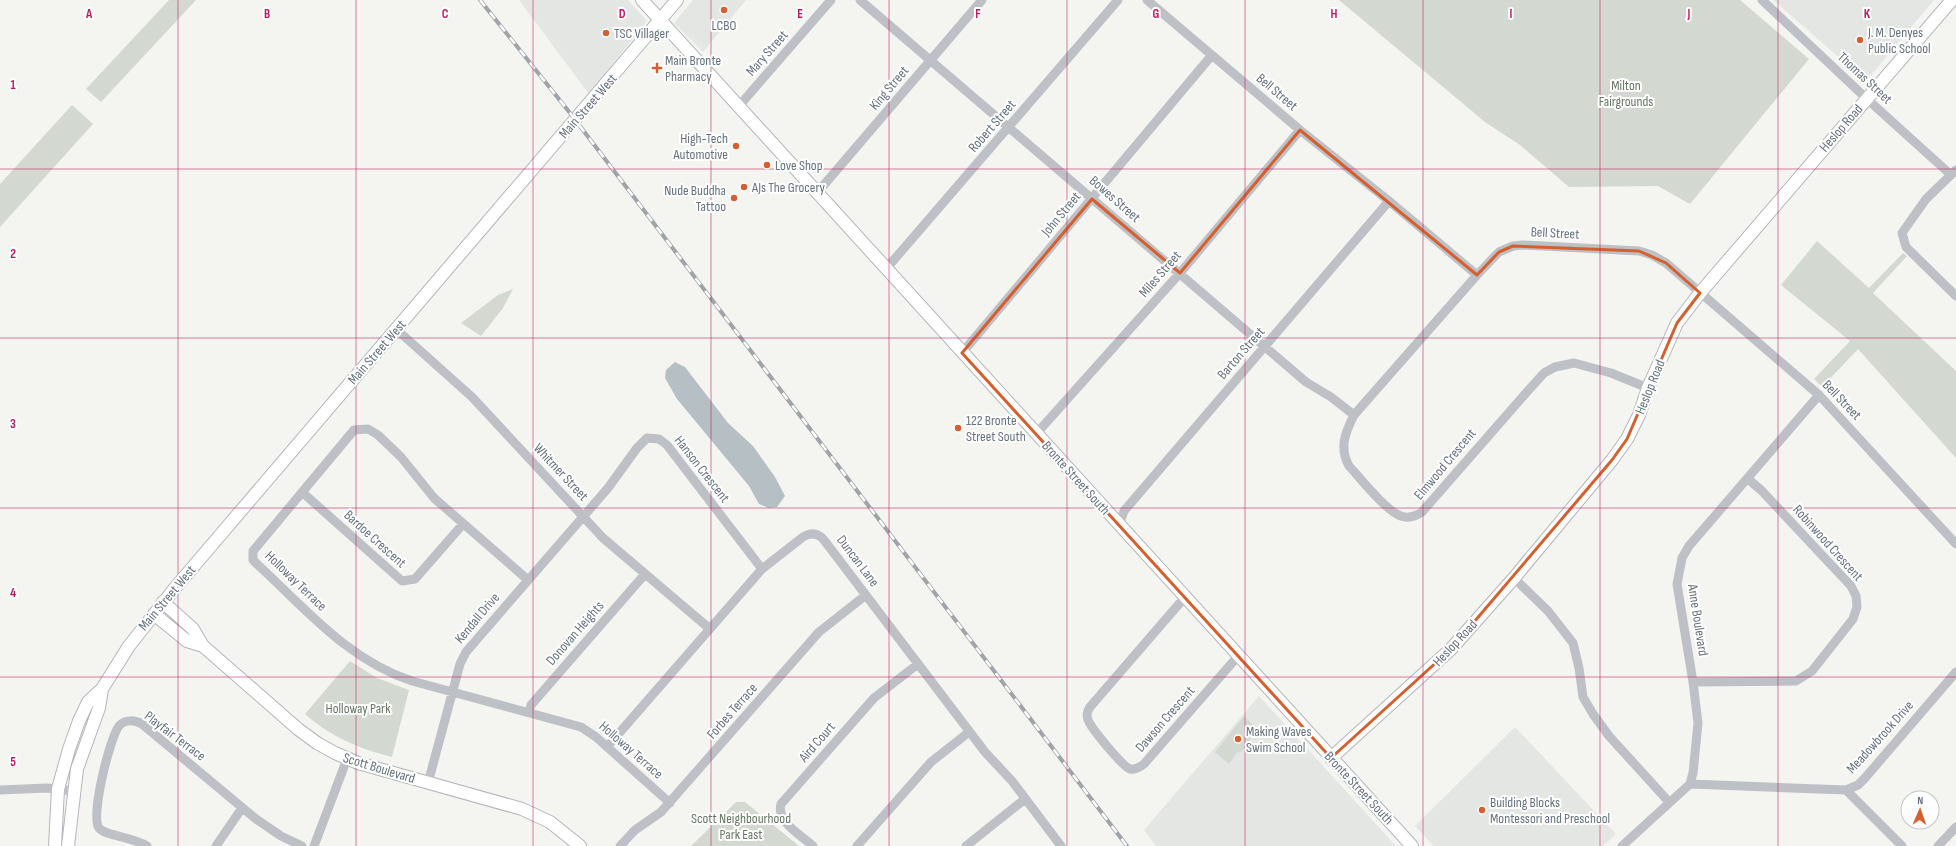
<svg xmlns="http://www.w3.org/2000/svg" width="1956" height="846" viewBox="0 0 1956 846" font-family="'Sofia Sans Condensed',sans-serif">
<rect width="100%" height="100%" fill="#f4f4f0"/>
<path fill="#e4e6e4" d="M519,0H628L647,21L589,94Z
M693,0H746L703,52L674,23Z
M1773,0H1934L1866,81Z
M1259,696L1396,846H1156L1144,830Z
M1515,727L1616,834L1603,846H1434L1415,826Z"/>
<path fill="#d3d9d0" d="M169,0H196L101,102L86,89Z
M1339,0H1740L1809,59L1690,204L1658,186L1569,187L1520,145L1485,122Z
M72,105L93,124L0,227V184Z
M1817,241L1869,288L1903,253L1907,256L1873,293L1956,371V458L1858,349L1822,387L1814,379L1850,341L1781,285Z
M513,289L503,308L481,336L461,323L498,295Z
M350,661L377,678L409,690L392,757C358,748 331,737 305,714Z
M1244,716L1257,729L1249,741L1251,742L1240,753L1238,751L1229,764L1215,752Z
M736,802H745L799,846H691Z"/>
<path fill="#b6c0c4" d="M675,362L685,367L728,423L753,446L775,477L785,496L777,507L769,508L759,504L749,486L677,399L665,378L666,370Z"/>
<g fill="none" stroke-linecap="round" stroke-linejoin="round">
<defs>
<path id="secondary" d="M642,0L1412,846
M163,602L193,629L203,646L298,729L317,743L335,753L358,763L522,809L550,822L580,846
M154,614L187,641L203,646
M1331,758L1451,649L1514,578L1612,460L1627,439L1639,415L1648,388L1677,323L1700,293L1952,0
M55,846L58,789L69,749L79,721L88,702L102,689L129,646L175,588L677,0
M68,846L77,769L99,708L102,689"/>
</defs>
<use href="#secondary" stroke="#b2b6ba" stroke-width="14"/>
<path stroke="#bdc0c4" stroke-width="9" d="M860,0L1306,382L1331,397L1354,415
M1147,0L1300,130L1389,201L1477,275
M1762,0L1867,99L1950,174
M739,106L831,0
M1956,170L1926,199L1902,233L1906,247L1956,296
M817,193L982,0
M886,269L1118,0
M396,329L472,397L603,538L710,629
M962,353L1212,55
M1648,388L1611,373L1574,363L1555,367L1544,373L1526,393L1422,512C1416,516 1409,519 1401,516C1386,511 1361,479 1349,466C1339,448 1345,433 1354,415L1477,275L1499,252L1513,246L1523,245L1639,251L1652,255L1666,263L1819,395L1956,544
M1036,434L1180,273L1300,130
M302,492L402,581L415,579L463,524
M1119,525L1124,511L1389,201
M1514,578L1548,611L1573,643L1579,668L1583,697L1593,714L1609,736L1669,802
M528,580L434,498L401,457L378,435L368,429L354,430L253,551V560L258,565C307,610 348,660 412,681L581,727L596,737L670,803
M1185,597L1090,707C1087,711 1086,717 1089,722C1093,730 1122,766 1130,769C1136,770 1140,767 1144,764L1238,656
M1693,682L1796,681L1812,671L1853,619L1857,607L1856,596L1851,586L1761,490L1748,479
M529,713L531,705L645,574
M607,747L762,569L803,537C811,532 818,533 824,540L985,752L1012,781L1061,846
M428,783L460,664L466,652L608,488L637,448L647,438L659,439L667,445L762,569
M1690,784L1846,790L1858,785L1865,778L1956,672
M0,790L47,788L74,791
M1846,790L1902,846
M147,846C134,837 105,836 99,828C90,817 110,737 119,726C125,719 135,720 142,724L256,819L281,836L302,846
M216,846L242,808
M314,846L347,759
M620,846L635,830L661,812L819,632L866,595
M813,846C801,835 776,822 781,804L874,698L918,664
M857,846L931,762L969,732
M966,846L1025,799
M1622,846L1690,784L1693,773L1698,723L1693,682L1677,584L1682,558L1689,546L1819,395
M1938,846L1956,827"/>
<use href="#secondary" stroke="#fff" stroke-width="12"/>
<defs>
<path id="rail" d="M480,0L570,113L1127,846"/>
</defs>
<use href="#rail" stroke="#9fa4a9" stroke-width="4"/>
<use href="#rail" stroke="#fff" stroke-width="2.5" stroke-dasharray="8" stroke-linecap="butt"/>
</g>
<path fill="none" stroke="#d65f2f" stroke-width="3" stroke-linejoin="round" d="M1300,130L1477,275L1499,252L1513,246L1639,251L1666,263L1700,293L1677,323L1627,439L1612,460L1451,649L1331,758L962,353L1092,199L1180,273Z"/>
<path fill="none" stroke="#c2185b" stroke-width="1" stroke-opacity="0.55" d="M178,0V846M356,0V846M533,0V846M711,0V846M889,0V846M1067,0V846M1245,0V846M1423,0V846M1600,0V846M1778,0V846M0,169H1956M0,338H1956M0,508H1956M0,677H1956"/>
<g fill="#d65f2f" stroke="#fff" stroke-width="1.5">
<circle cx="724" cy="10" r="4"/>
<circle cx="606" cy="33" r="4"/>
<circle cx="1860" cy="40" r="4"/>
<path d="M655 62h4v4h4v4h-4v4h-4v-4h-4v-4h4z"/>
<circle cx="736" cy="146" r="4"/>
<circle cx="767" cy="165" r="4"/>
<circle cx="744" cy="187" r="4"/>
<circle cx="734" cy="198" r="4"/>
<circle cx="958" cy="428" r="4"/>
<circle cx="1238" cy="739" r="4"/>
<circle cx="1482" cy="810" r="4"/>
</g>
<g text-anchor="middle" dominant-baseline="central" stroke-width="4" stroke-linejoin="round" paint-order="stroke">
<g font-size="14" fill="#65727f" stroke="#fff" text-anchor="start">
<text x="724" y="25" text-anchor="middle">LCBO</text>
<text x="1868" y="32">J. M. Denyes<tspan x="1868" dy="16">Public School</tspan></text>
<text x="614" y="33">TSC Villager</text>
<text x="665" y="60">Main Bronte<tspan x="665" dy="16">Pharmacy</tspan></text>
<text x="728" y="138" text-anchor="end">High-Tech<tspan x="728" dy="16">Automotive</tspan></text>
<text x="775" y="165">Love Shop</text>
<text x="752" y="187">AJs The Grocery</text>
<text x="726" y="190" text-anchor="end">Nude Buddha<tspan x="726" dy="16">Tattoo</tspan></text>
<text x="966" y="420">122 Bronte<tspan x="966" dy="16">Street South</tspan></text>
<text x="1246" y="731">Making Waves<tspan x="1246" dy="16">Swim School</tspan></text>
<text x="1490" y="802">Building Blocks<tspan x="1490" dy="16">Montessori and Preschool</tspan></text>
</g>
<g font-size="14" fill="#65727f" stroke="#fff">
<text transform="translate(767 53) rotate(-49)">Mary Street</text>
<text transform="translate(1865 78) rotate(43)">Thomas Street</text>
<text transform="translate(889 88) rotate(-50)">King Street</text>
<text transform="translate(1277 92) rotate(40)">Bell Street</text>
<text transform="translate(588 106) rotate(-49)">Main Street West</text>
<text transform="translate(992 126) rotate(-49)">Robert Street</text>
<text transform="translate(1841 128) rotate(-49)">Heslop Road</text>
<text transform="translate(1115 199) rotate(41)">Bowes Street</text>
<text transform="translate(1061 214) rotate(-50)">John Street</text>
<text transform="translate(1555 233) rotate(3)">Bell Street</text>
<text transform="translate(1160 274) rotate(-49)">Miles Street</text>
<text transform="translate(377 352) rotate(-49)">Main Street West</text>
<text transform="translate(1241 353) rotate(-49)">Barton Street</text>
<text transform="translate(1650 387) rotate(-68)">Heslop Road</text>
<text transform="translate(1842 400) rotate(46)">Bell Street</text>
<text transform="translate(1445 464) rotate(-50)">Elmwood Crescent</text>
<text transform="translate(702 469) rotate(52)">Hanson Crescent</text>
<text transform="translate(561 472) rotate(47)">Whitmer Street</text>
<text transform="translate(1076 478) rotate(48)">Bronte Street South</text>
<text transform="translate(375 539) rotate(42)">Bardoe Crescent</text>
<text transform="translate(1828 543) rotate(48)">Robinwood Crescent</text>
<text transform="translate(858 561) rotate(53)">Duncan Lane</text>
<text transform="translate(296 581) rotate(44)">Holloway Terrace</text>
<text transform="translate(167 598) rotate(-50)">Main Street West</text>
<text transform="translate(477 618) rotate(-50)">Kendall Drive</text>
<text transform="translate(1698 620) rotate(81)">Anne Boulevard</text>
<text transform="translate(575 633) rotate(-49)">Donovan Heights</text>
<text transform="translate(1455 643) rotate(-47)">Heslop Road</text>
<text transform="translate(732 711) rotate(-49)">Forbes Terrace</text>
<text transform="translate(1165 719) rotate(-49)">Dawson Crescent</text>
<text transform="translate(175 736) rotate(37)">Playfair Terrace</text>
<text transform="translate(1880 737) rotate(-48)">Meadowbrook Drive</text>
<text transform="translate(817 742) rotate(-49)">Aird Court</text>
<text transform="translate(631 750) rotate(41)">Holloway Terrace</text>
<text transform="translate(379 768) rotate(17)">Scott Boulevard</text>
<text transform="translate(1359 788) rotate(47)">Bronte Street South</text>
</g>
<g font-size="14" fill="#667763" stroke="#fff">
<text x="1626" y="85">Milton<tspan x="1626" dy="16">Fairgrounds</tspan></text>
<text x="358" y="708">Holloway Park</text>
<text x="741" y="818">Scott Neighbourhood<tspan x="741" dy="16">Park East</tspan></text>
</g>
</g>
<g font-size="13" text-anchor="middle" font-weight="bold" fill="#c2185b" stroke="#fff" stroke-width="4" stroke-linejoin="round" paint-order="stroke">
<text x="89" y="18">A</text>
<text x="267" y="18">B</text>
<text x="445" y="18">C</text>
<text x="622" y="18">D</text>
<text x="800" y="18">E</text>
<text x="978" y="18">F</text>
<text x="1156" y="18">G</text>
<text x="1334" y="18">H</text>
<text x="1511" y="18">I</text>
<text x="1689" y="18">J</text>
<text x="1867" y="18">K</text>
<text x="13" y="89">1</text>
<text x="13" y="258">2</text>
<text x="13" y="428">3</text>
<text x="13" y="597">4</text>
<text x="13" y="766">5</text>
</g>
<g transform="translate(1920 810) rotate(2)"><circle r="19" fill="#ffffff" stroke="#c1c7cc"/>
<path d="M0-3L7 15L0 10L-7 15Z" fill="#d65f2f"/>
<text y="-6" font-size="11" font-weight="bold" text-anchor="middle" fill="#65727f">N</text>
</g>
</svg>
